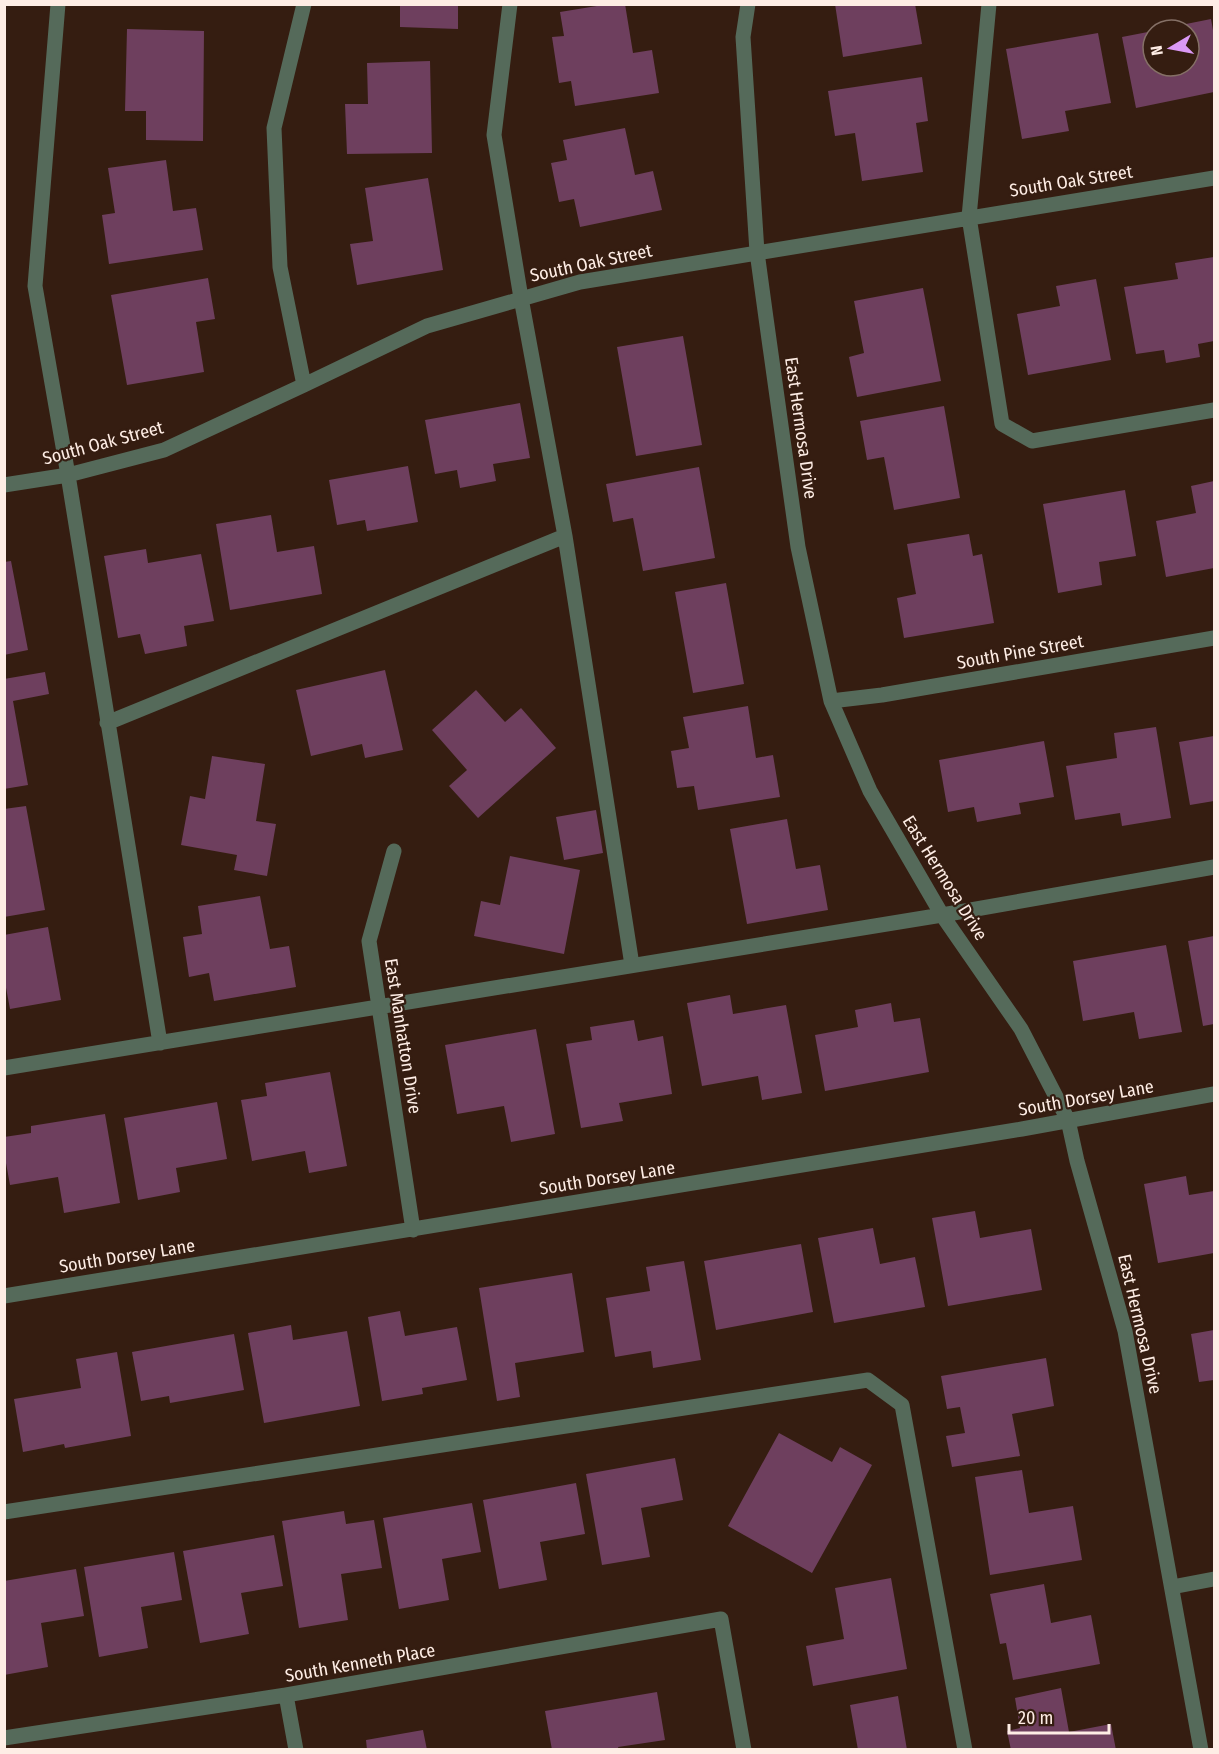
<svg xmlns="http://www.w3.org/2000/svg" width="1219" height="1754" viewBox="0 0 1219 1754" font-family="'Fira Sans Condensed',sans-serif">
<rect width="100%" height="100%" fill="#351d11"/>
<path fill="#6e3f5e" d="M400,4H458V29L400,27Z
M609,4H625L633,53L652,50L659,93L575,106L571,81L559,83L552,37L564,36L560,12Z
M835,4H915L922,44L843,57Z
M1211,19L1214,36V92L1136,108L1122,37L1153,31V66H1189V30L1161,29Z
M127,29L204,31L203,141L146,140V111H125Z
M1098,33L1111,103L1065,111L1069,131L1022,139L1006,49Z
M430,61L432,153L347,154L345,104H368L367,63Z
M922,77L928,121L916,123L923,172L862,181L855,133L835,136L828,91Z
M625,128L635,175L653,171L662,210L580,227L574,199L559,202L551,163L567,160L563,140Z
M166,160L173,211L196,208L203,250L109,264L102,215L115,213L108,168Z
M428,178L443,270L357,285L350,244L373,241L365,188Z
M1214,257V341L1198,344L1200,357L1166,363L1164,350L1136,354L1124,287L1178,279L1175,263Z
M208,278L215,319L196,322L204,372L127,385L111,295Z
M1096,279L1111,360L1028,375L1017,314L1060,306L1056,286Z
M923,288L941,381L857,397L849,357L864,353L854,301Z
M683,336L702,445L636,456L617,347Z
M520,403L530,458L493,464L496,481L460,488L457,470L435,474L425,420Z
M944,406L960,498L894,510L884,457L867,460L860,421Z
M408,466L418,522L367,531L365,520L337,525L329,480Z
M699,467L715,558L643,571L633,518L613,522L606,484Z
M1214,481V568L1166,577L1156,521L1196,513L1191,486Z
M1125,490L1136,556L1099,562L1102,585L1058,593L1043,504Z
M271,515L277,552L314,546L322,594L230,610L216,524Z
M969,534L973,556L982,554L994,623L904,638L897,598L916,594L907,544Z
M146,549L148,563L201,554L214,621L184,626L187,646L145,654L140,634L118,638L104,556Z
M11,561L28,650L4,655V562Z
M726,583L744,684L693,693L675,592Z
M385,670L403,750L365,758L362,744L311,756L296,690Z
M45,672L49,694L13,701L28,785L4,789V679Z
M476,690L505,722L521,708L556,748L478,818L449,786L467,770L432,730Z
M748,706L756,758L773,755L780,797L698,810L694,786L677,788L671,751L689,748L683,717Z
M1156,727L1171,818L1122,826L1120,813L1075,820L1066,766L1117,758L1114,733Z
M1214,736V801L1190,805L1179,742Z
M1044,741L1054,797L1019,803L1021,814L977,822L974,807L948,812L939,760Z
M212,756L265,764L256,821L276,824L267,876L234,870L237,855L181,845L190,796L205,799Z
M26,806L45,910L4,917V809Z
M596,810L603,853L564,860L556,817Z
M787,819L796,869L820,865L828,910L747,924L730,829Z
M510,856L580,870L564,954L474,936L481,901L500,905Z
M260,896L270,949L289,946L296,987L214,1001L209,973L189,977L183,937L202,934L198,906Z
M48,927L61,1000L10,1009L4,977V935Z
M1214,936V1024L1203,1026L1188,941Z
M1166,945L1182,1032L1139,1039L1134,1012L1083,1021L1073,961Z
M730,995L733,1014L786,1005L802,1093L762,1100L758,1076L702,1086L687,1003Z
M891,1003L894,1022L920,1018L929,1072L825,1091L815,1035L858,1027L855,1010Z
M634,1020L638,1041L663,1036L672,1094L619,1103L623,1121L581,1128L566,1044L592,1040L590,1027Z
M536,1029L555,1134L511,1142L504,1106L457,1114L445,1045Z
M330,1072L347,1166L309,1173L305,1151L252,1161L241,1100L267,1096L265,1083Z
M217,1102L227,1159L176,1168L180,1192L138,1200L124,1118Z
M105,1114L120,1203L64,1213L58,1177L10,1185L4,1152V1137L31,1133V1126Z
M1186,1176L1189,1195L1214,1191V1253L1158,1263L1144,1184Z
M975,1211L980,1238L1031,1229L1042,1290L948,1306L932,1218Z
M873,1228L880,1264L915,1257L925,1307L834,1323L818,1238Z
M801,1244L813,1312L716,1330L704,1261Z
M684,1261L701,1360L653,1368L651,1351L615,1357L606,1298L650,1291L646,1267Z
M572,1273L584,1352L515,1363L520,1397L497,1401L479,1288Z
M400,1311L405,1336L457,1327L467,1380L422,1388L423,1394L382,1401L368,1317Z
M291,1325L293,1340L347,1331L360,1406L264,1423L248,1333Z
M1214,1330V1380L1199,1382L1191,1334Z
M234,1334L244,1390L170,1403L169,1396L141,1401L132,1352Z
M117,1352L131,1436L65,1448L64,1444L23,1452L14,1399L81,1388L76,1359Z
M1046,1358L1054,1406L1012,1414L1020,1456L952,1467L946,1436L965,1433L960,1407L947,1409L941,1376Z
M779,1433L832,1462L840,1447L872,1465L812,1573L728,1526Z
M675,1458L683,1500L641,1508L650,1557L602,1565L586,1474Z
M1022,1470L1029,1513L1073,1506L1082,1560L990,1575L975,1477Z
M576,1483L585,1534L540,1542L547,1580L499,1589L483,1500Z
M472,1503L481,1552L442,1559L449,1600L399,1609L383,1518Z
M344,1511L346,1524L374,1520L382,1568L341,1574L348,1620L299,1628L282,1521Z
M274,1535L283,1586L241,1593L249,1634L200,1643L183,1551Z
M174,1552L182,1600L141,1607L148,1648L99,1657L84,1567Z
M76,1569L84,1616L41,1623L48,1667L4,1675V1581Z
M891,1578L907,1669L813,1686L806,1646L844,1639L835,1588Z
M1044,1584L1051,1623L1091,1615L1100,1664L1013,1680L1006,1643L1000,1644L990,1594Z
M1061,1688L1069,1732L1111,1724L1116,1750H1011L1007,1731L1020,1728L1015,1698Z
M657,1692L665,1740L618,1747L619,1750H552L545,1711Z
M898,1696L907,1750H858L850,1705Z
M423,1730L427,1750H367L366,1740Z"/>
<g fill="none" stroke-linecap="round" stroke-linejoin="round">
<path stroke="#556a5a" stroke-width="15" d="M58,4L35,286L68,475L160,1043
M510,4L494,135L521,298L565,536L632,965
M748,4L743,37L757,252L766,318L798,547L831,701L870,791L942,915L1021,1029L1068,1120L1077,1161L1125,1331L1201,1750
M989,4L969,217L1002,424L1032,441L1214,410
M304,385L280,267L274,128L304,4
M4,485L68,475L164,450L304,385L427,326L580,282L1214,178
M831,701L882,695L1214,638
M107,723L565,536
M394,851L369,941L413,1230
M4,1068L942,915L1214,867
M4,1296L1022,1129L1214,1094
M4,1512L868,1380L902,1405L965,1750
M1172,1587L1214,1579
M286,1695L296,1750
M4,1738L286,1695L721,1619L744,1750"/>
</g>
<g text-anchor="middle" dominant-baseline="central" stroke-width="4.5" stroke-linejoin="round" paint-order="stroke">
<g font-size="18" fill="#feede5" stroke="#351d11">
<text transform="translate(1071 181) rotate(-9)">South Oak Street</text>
<text transform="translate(591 263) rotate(-12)">South Oak Street</text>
<text transform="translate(801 428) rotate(82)">East Hermosa Drive</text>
<text transform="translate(103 443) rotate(-15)">South Oak Street</text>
<text transform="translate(1020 652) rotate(-10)">South Pine Street</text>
<text transform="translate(945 878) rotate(58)">East Hermosa Drive</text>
<text transform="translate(403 1036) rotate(81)">East Manhatton Drive</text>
<text transform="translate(1086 1098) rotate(-10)">South Dorsey Lane</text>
<text transform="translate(607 1178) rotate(-9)">South Dorsey Lane</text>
<text transform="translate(127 1256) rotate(-9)">South Dorsey Lane</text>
<text transform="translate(1140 1324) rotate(77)">East Hermosa Drive</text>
<text transform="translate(360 1663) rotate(-10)">South Kenneth Place</text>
</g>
</g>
<rect width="1219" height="1754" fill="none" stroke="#feede5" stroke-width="12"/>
<g transform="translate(1171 48) rotate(260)"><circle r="28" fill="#351d11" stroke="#857066" stroke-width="1.5"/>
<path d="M0-4.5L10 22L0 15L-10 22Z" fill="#db99f5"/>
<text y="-9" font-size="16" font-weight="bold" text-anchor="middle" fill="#feede5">N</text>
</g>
<path d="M1009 1724v9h100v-9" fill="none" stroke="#feede5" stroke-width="3"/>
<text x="1018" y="1724" font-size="18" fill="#feede5" stroke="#351d11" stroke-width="4.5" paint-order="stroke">20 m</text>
</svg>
